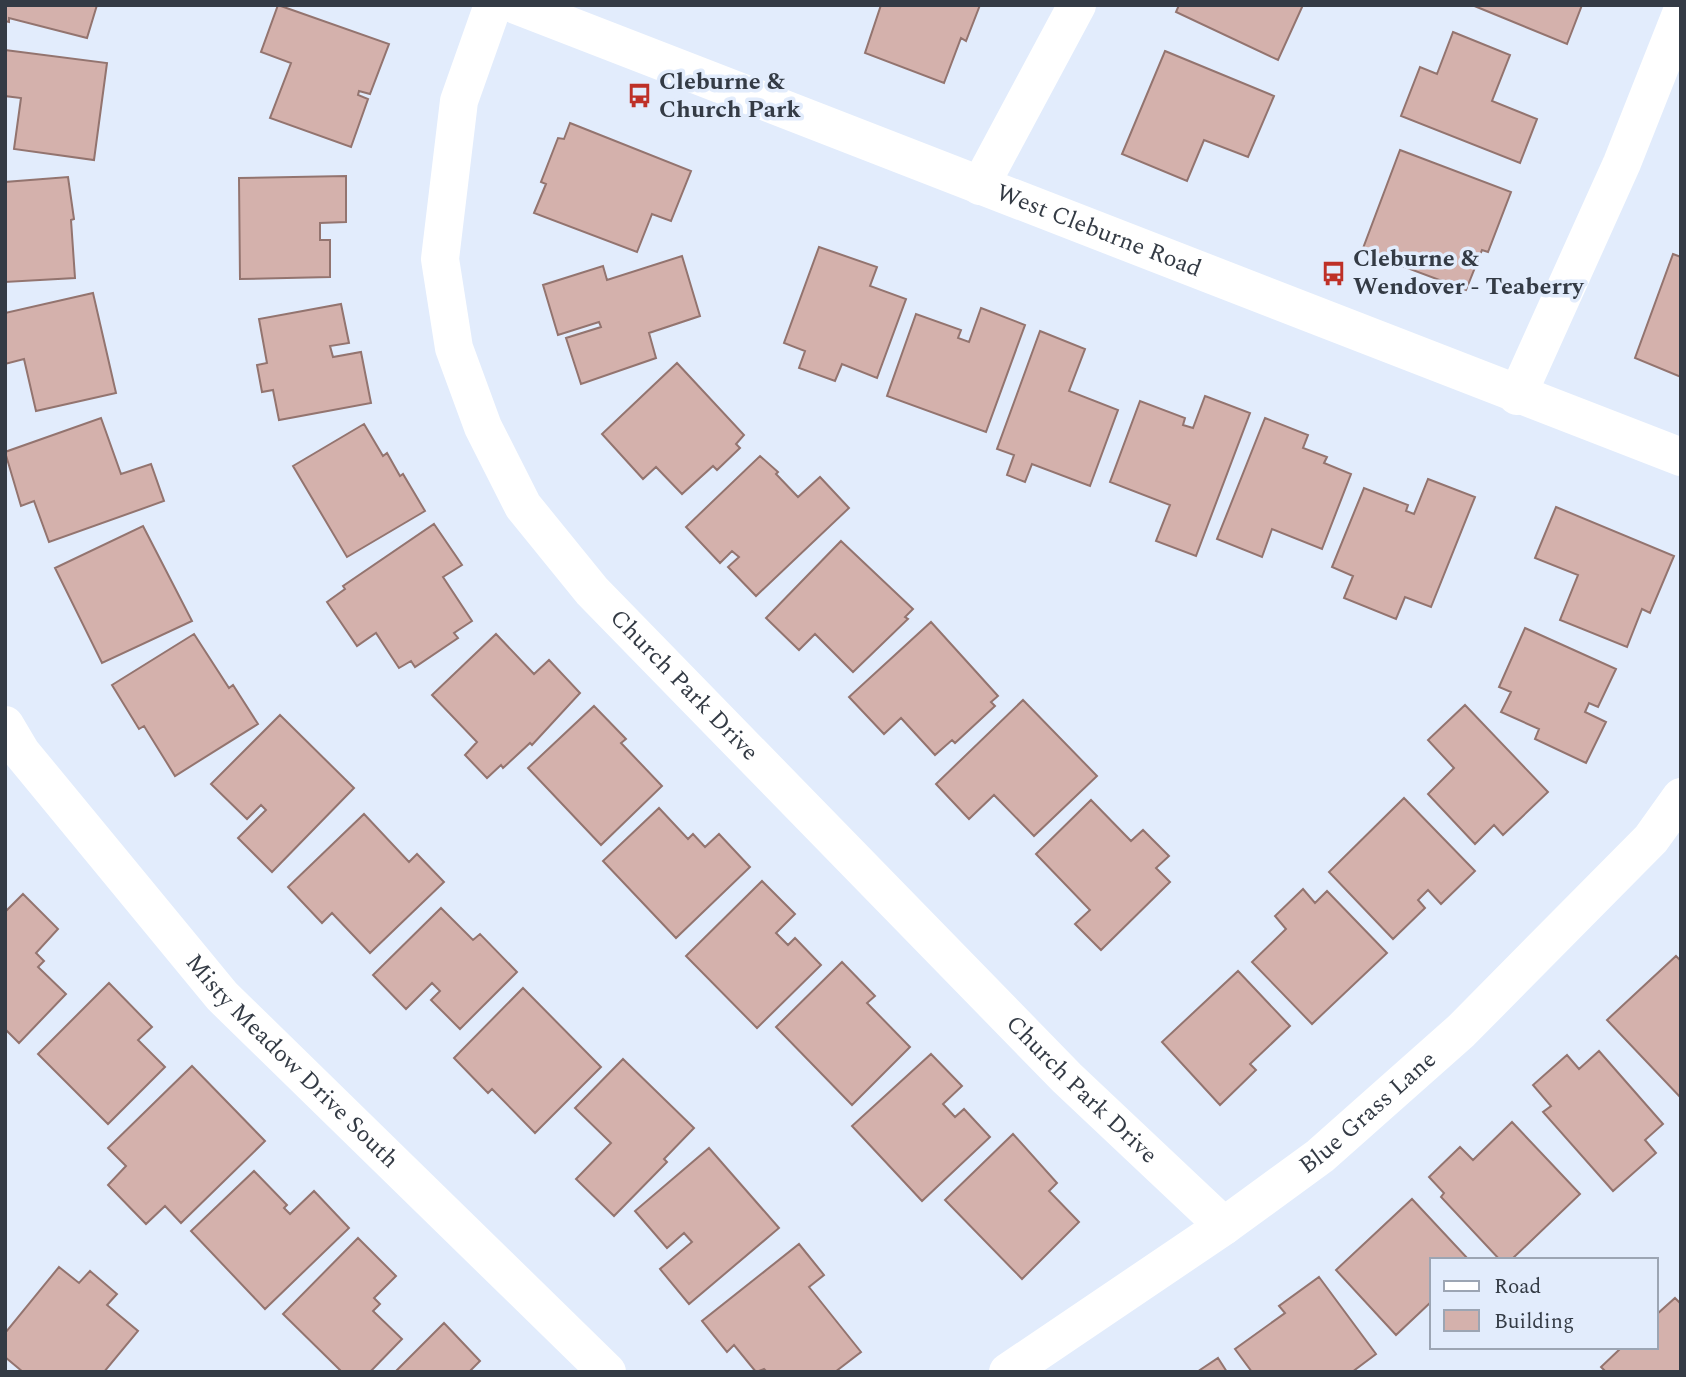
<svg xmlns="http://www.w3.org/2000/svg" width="1686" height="1377" viewBox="0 0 1686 1377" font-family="Spectral,serif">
<rect width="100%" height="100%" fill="#e2ecfc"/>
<path fill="#d4b1ac" stroke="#93746f" stroke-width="2" d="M5,5H97L87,38L9,18V22L5,21Z
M278,5L389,44L370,94L359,91L358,95L368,99L351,147L270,118L291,63L261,52Z
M881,5H980L966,41L961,38L944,83L865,53Z
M1179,5H1303L1278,60L1176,12Z
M1472,5H1582L1567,44Z
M1453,32L1510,55L1492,101L1537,119L1520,163L1401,116L1420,67L1437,74Z
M5,50L107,63L94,160L14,149L21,98L5,96Z
M1165,51L1274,96L1248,157L1204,140L1187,181L1122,154Z
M570,123L691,171L671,221L652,214L637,252L534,213L546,184L541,182L558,138L564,139Z
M1400,150L1511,192L1488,252L1482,250L1466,290L1362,251Z
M346,176V222L320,223V240H330V277L240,279L239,178Z
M68,177L74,219L71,220L75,278L5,282V182Z
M819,247L877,267L870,286L906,299L877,378L842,364L835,381L799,368L805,351L784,343Z
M1673,254L1681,257V377L1635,358Z
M682,256L700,316L649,333L656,358L581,384L566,338L601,327L599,322L558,335L543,285L603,266L607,280Z
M93,293L116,393L36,411L24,359L5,364V313Z
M341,304L349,343L330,346L333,357L361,352L371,403L279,420L273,390L262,392L257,365L267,363L259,319Z
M981,308L1025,325L986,432L887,396L916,314L961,330L958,338L969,342Z
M1040,331L1085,349L1069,391L1118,410L1090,486L1032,464L1025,482L1007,475L1014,455L997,449Z
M677,363L744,435L736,444L740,448L717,470L713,466L682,494L656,467L643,479L602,434Z
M1205,396L1250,413L1196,556L1156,541L1170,505L1110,482L1140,401L1185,418L1183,425L1193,428Z
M101,418L121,474L151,464L164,501L49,542L34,501L21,506L5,452Z
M1265,418L1308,435L1303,448L1327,457L1324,463L1351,474L1322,549L1272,529L1262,557L1217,539Z
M364,424L383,456L387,453L400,476L403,474L425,511L347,557L293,466Z
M760,456L778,472L776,474L798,497L820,477L849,508L756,596L728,567L739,557L732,551L720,563L686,527Z
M1428,479L1475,497L1431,607L1405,597L1396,619L1344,598L1353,576L1332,567L1364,488L1408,505L1406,511L1414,514Z
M1556,507L1674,556L1650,613L1642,609L1627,647L1560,620L1578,575L1535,558Z
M434,524L462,565L443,577L472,621L454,633L458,638L415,667L411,661L399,668L376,633L357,646L327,602L345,589L343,586Z
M143,526L192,621L102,663L55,568Z
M841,541L913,609L905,617L908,619L853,672L815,634L799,650L766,618Z
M931,622L998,696L991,702L995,706L955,743L952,740L935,755L901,718L884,734L849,697Z
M1525,628L1616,669L1598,707L1589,703L1585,712L1606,722L1586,763L1535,739L1539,729L1501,712L1511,692L1499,687Z
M194,634L229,688L233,685L258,724L175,776L144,726L139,729L112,685Z
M496,634L534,674L549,660L580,693L532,745L530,743L503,768L501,765L487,778L465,755L477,742L432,695Z
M1023,700L1097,776L1034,836L994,795L969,819L936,784Z
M1465,705L1548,792L1503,835L1494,825L1475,844L1428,794L1454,768L1428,740Z
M594,706L626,739L621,743L662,786L601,845L528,768Z
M280,715L354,788L272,872L238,838L266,810L261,805L247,819L211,784Z
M1404,798L1475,871L1441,904L1428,890L1418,900L1425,908L1393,939L1329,872Z
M1091,800L1131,841L1143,830L1169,856L1156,868L1170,882L1101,950L1075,924L1090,910L1036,854Z
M659,808L688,839L693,834L705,847L719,834L750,867L676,938L603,861Z
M364,814L409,862L417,854L444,882L370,953L332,913L322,923L288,887Z
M762,881L795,914L776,933L788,945L795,938L821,965L757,1028L686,956Z
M1303,889L1315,903L1327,891L1387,953L1312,1024L1252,962L1286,929L1275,916Z
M23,894L58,929L36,953L44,961L38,967L66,994L19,1043L5,1029V912Z
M441,908L473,940L480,934L517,972L460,1029L431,1000L440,991L432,983L406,1009L373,975Z
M1676,956L1681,961V1098L1607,1020Z
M842,962L875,996L867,1003L910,1047L852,1105L776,1027Z
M1238,971L1290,1026L1250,1064L1256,1070L1220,1105L1162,1042Z
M109,983L152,1027L138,1040L165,1067L108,1124L38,1054Z
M523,988L601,1067L535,1133L492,1089L488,1093L454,1058Z
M1599,1051L1663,1124L1645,1140L1656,1153L1613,1191L1543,1112L1551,1106L1533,1085L1567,1055L1579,1069Z
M931,1054L962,1086L943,1104L955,1117L964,1109L990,1137L922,1201L852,1126Z
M623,1059L694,1128L664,1159L667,1162L614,1216L576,1179L611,1143L575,1108Z
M192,1066L265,1141L181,1223L165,1206L146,1224L108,1185L126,1166L108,1148Z
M1512,1122L1580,1194L1511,1260H1500L1441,1197L1444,1193L1429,1177L1460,1147L1473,1160Z
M1013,1134L1057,1183L1049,1191L1079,1222L1022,1279L945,1200Z
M709,1148L779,1228L689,1304L660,1269L692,1242L684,1233L667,1248L635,1211Z
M254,1171L287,1205L284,1208L290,1214L314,1191L349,1228L265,1309L191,1231Z
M1412,1199L1469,1260H1432V1301L1396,1335L1336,1270Z
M358,1238L396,1276L374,1298L380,1304L373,1311L402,1339L370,1372H342L283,1314Z
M799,1244L824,1275L809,1287L861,1352L835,1372H767L764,1369L756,1372L734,1345L727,1352L702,1321Z
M59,1267L79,1283L90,1271L117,1294L107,1305L138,1331L104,1372H23L5,1357V1333Z
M1319,1277L1376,1354L1352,1372H1252L1235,1349L1285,1313L1279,1306Z
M1675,1298L1681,1304V1372H1606L1601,1367L1622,1347H1656V1315Z
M444,1323L480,1361L469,1372H395Z
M1218,1358L1227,1372H1197Z"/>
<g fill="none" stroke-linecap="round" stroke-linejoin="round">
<g stroke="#fff" stroke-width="38">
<path id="s1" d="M493,5L459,101L440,259L454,348L483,427L523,506L592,591L1067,1078L1224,1226"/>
<path d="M980,186L1077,5"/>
<path d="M1517,396L1622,163L1681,14"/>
<path id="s2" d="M5,725L21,752L222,996L607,1372"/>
<path id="s3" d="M1008,1372L1224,1226L1320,1156L1461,1031L1651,839L1681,797"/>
</g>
<path stroke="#fff" stroke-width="38" id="s4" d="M516,5L1681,457"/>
</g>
<defs>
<symbol id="bus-bare" viewBox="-9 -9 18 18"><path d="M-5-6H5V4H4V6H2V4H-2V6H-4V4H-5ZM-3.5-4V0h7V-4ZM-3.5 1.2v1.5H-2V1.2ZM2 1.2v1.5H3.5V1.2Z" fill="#be3027" stroke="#e2ecfc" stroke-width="2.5" paint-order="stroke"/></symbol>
</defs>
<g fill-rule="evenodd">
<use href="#bus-bare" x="622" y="78" width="35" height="35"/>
<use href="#bus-bare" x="1316" y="256" width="35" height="35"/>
</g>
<g text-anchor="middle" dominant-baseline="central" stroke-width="7" stroke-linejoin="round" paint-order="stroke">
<g font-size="24" font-weight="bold" fill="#343b45" stroke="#e2ecfc" text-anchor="start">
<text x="659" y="82">Cleburne &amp;<tspan x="659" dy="28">Church Park</tspan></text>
<text x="1353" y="259">Cleburne &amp;<tspan x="1353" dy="28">Wendover - Teaberry</tspan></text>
</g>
<g font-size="24" fill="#343b45" stroke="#e2ecfc">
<text stroke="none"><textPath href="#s4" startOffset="625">West Cleburne Road</textPath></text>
<text stroke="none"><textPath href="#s1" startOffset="765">Church Park Drive</textPath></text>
<text stroke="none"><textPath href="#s2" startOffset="443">Misty Meadow Drive South</textPath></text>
<text stroke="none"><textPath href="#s1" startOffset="1332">Church Park Drive</textPath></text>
<text stroke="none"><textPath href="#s3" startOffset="444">Blue Grass Lane</textPath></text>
</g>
</g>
<rect width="1686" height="1377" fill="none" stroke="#343b45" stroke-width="14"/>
<rect x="1430" y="1258" width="228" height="91" fill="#e2ecfc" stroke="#9ca5b3" stroke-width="2"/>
<rect x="1444" y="1281" width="35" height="10" fill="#ffffff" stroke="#9ca5b3" stroke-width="2"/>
<text x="1494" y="1293" font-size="21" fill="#343b45">Road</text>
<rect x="1444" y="1310" width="35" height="21" fill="#d4b1ac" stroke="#9ca5b3" stroke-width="2"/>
<text x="1494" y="1328" font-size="21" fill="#343b45">Building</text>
</svg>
